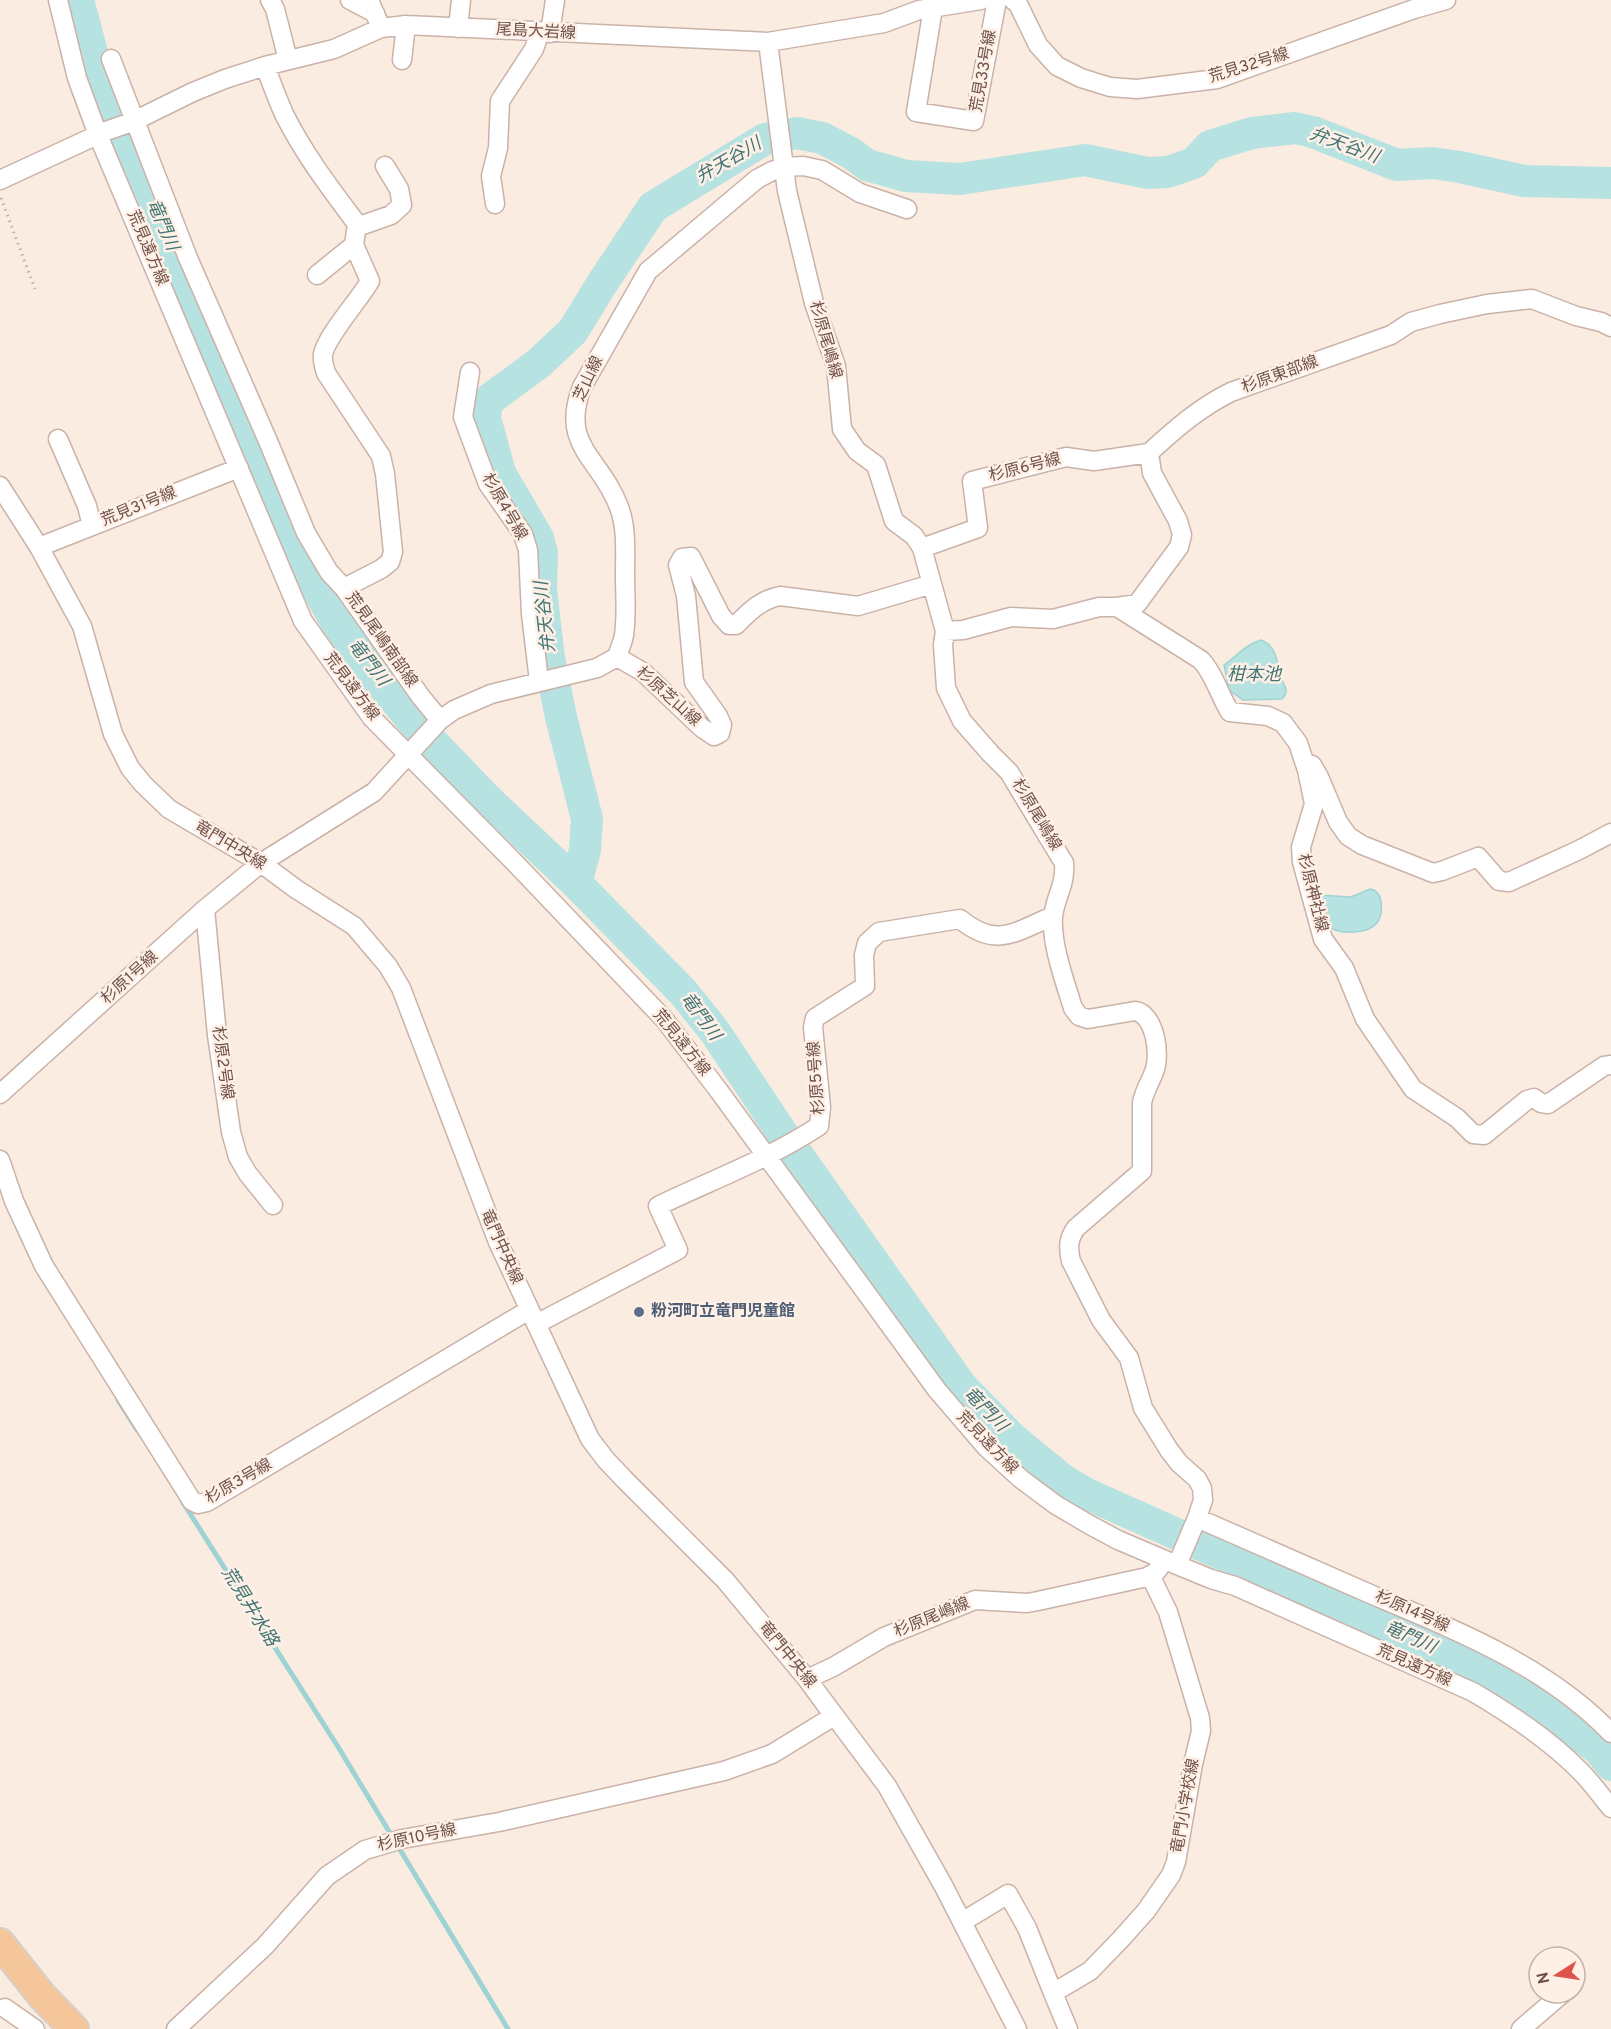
<svg xmlns="http://www.w3.org/2000/svg" width="1611" height="2029" viewBox="0 0 1611 2029" font-family="Overpass,'Noto Sans JP',sans-serif">
<rect width="100%" height="100%" fill="#faece0"/>
<path fill="#b6e2e1" stroke="#9dd3d3" stroke-width="1.5" d="M1261,640C1277,646 1277,663 1281,677C1282,681 1286,686 1286,691C1286,695 1284,697 1282,699L1243,700L1229,690L1224,665C1237,656 1246,644 1261,640Z
M1370,889C1384,891 1384,915 1376,924C1368,933 1346,934 1335,930C1331,929 1327,924 1323,922L1319,895L1351,897Z"/>
<g fill="none" stroke-linecap="round" stroke-linejoin="round">
<path stroke="#9dd3d3" stroke-width="5" d="M118,1400L137,1430
M182,1501L340,1750L508,2029"/>
<path stroke="#b6e2e1" stroke-width="32" d="M78,0L95,64L307,570L336,622L375,676L415,724L487,799L576,883L683,992L715,1032L780,1130L962,1387L1014,1440L1063,1480L1087,1494L1472,1666L1547,1710L1598,1749L1611,1765
M576,883L585,850L587,819L561,717L549,658L541,590L542,553L538,538L500,473L485,418L486,407L490,399L539,363L573,331L603,282L653,207L765,139L797,133L822,138L851,153L867,165L906,176L960,179L1085,160L1148,173L1168,172L1194,163L1210,146L1252,133L1295,128L1313,132L1397,165L1432,163L1460,167L1524,181L1611,183"/>
<defs>
<path id="minor" d="M58,0L77,78L98,135L303,621L372,718L516,864L664,1019L719,1091L937,1390L985,1446L1021,1479L1056,1505L1090,1525L1118,1540L1165,1560L1211,1579L1235,1586L1473,1692C1512,1715 1550,1740 1581,1772C1592,1783 1601,1796 1611,1808
M270,0L275,9L288,60
M350,0L375,13
M369,0L381,28
M1013,0L1018,4L1038,45L1057,66L1081,78L1110,87L1137,89L1217,79L1414,9L1446,0
M933,8L916,112L974,121L997,0
M458,28L461,0
M550,33L555,0
M768,42L787,191L814,303L836,366L842,429L857,451L876,465L894,521L914,536L922,548L945,631L943,645L946,688L962,721L990,753L1009,772L1064,863C1066,885 1055,897 1053,917C1051,944 1065,982 1073,1008L1079,1016L1088,1019L1135,1011C1155,1014 1161,1055 1154,1072C1150,1083 1144,1091 1142,1103V1171L1076,1228C1068,1239 1068,1248 1071,1261L1101,1320L1129,1358L1143,1408L1169,1450L1179,1463L1197,1479L1202,1488L1203,1500L1197,1518L1177,1565
M111,59L188,258L268,441L306,533L329,572L344,588
M402,60L406,25
M265,66C271,82 277,98 284,114C304,154 330,188 357,224L354,245L370,281C360,299 327,335 323,354C322,361 324,366 326,373L381,456L385,474L393,552L390,562L381,569L344,588L421,697L440,720
M0,180L106,131L132,122L193,92L225,79L265,66L334,49L381,28L406,25L768,42L884,23L919,10L981,0
M495,204L491,176L498,148L500,101L534,49L540,32
M357,227L391,215L402,205L399,189L385,166
M317,275L354,245
M470,372L463,417L488,484L523,534L528,550L531,614L539,681
M58,439L87,506L92,526
M0,486L39,547L82,626L113,734L130,768L143,784L169,809L261,863L296,889L354,926L388,966L401,988L498,1242L590,1439L606,1460L625,1480L725,1580L807,1679L887,1786L943,1885L1017,2029
M39,547L239,468
M922,548L978,528L972,481L1066,457L1094,461L1149,453
M1117,607L1137,604L1179,547L1182,535L1178,521L1152,473L1149,453C1175,429 1199,408 1231,392L1391,335L1411,322L1440,314L1487,304L1532,299L1576,316L1601,322L1611,327
M945,631L963,630L1011,617L1053,619L1099,607H1117L1201,660C1215,675 1219,695 1230,712L1268,716L1283,723L1298,743L1307,770L1314,804L1301,847L1302,862L1323,939L1344,968L1365,1019L1413,1089L1457,1118L1473,1134L1484,1135L1527,1100L1534,1098L1541,1103L1548,1104L1604,1066L1611,1065
M617,657C619,650 623,642 624,635C627,615 625,595 625,575C625,552 627,528 619,507C601,458 559,446 582,387L648,271L757,179L772,171L784,167L803,166L822,170L860,193L907,209
M1312,765L1319,777L1338,822L1348,836L1362,845L1433,873L1442,871L1478,857L1499,881L1509,882L1579,850L1611,833
M205,909L217,1035L231,1132L238,1157L248,1174L273,1205
M0,1094L205,909L261,863L374,792L440,720L454,710L491,694L597,668L617,657L643,672L702,728L714,736L720,733L722,725L718,716L694,682L686,596L678,565L682,558L691,557L721,616L729,625H736C749,612 760,600 780,596L858,606L932,584
M0,1160L14,1201L44,1266L192,1501L198,1504L207,1502L529,1310
M536,1324L678,1250L658,1206C712,1180 769,1159 819,1126L821,1107L813,1027L815,1018L865,986L864,955L867,943L879,932L960,919C996,949 1015,932 1053,916
M1197,1518C1254,1543 1311,1568 1368,1593C1453,1629 1546,1665 1611,1733
M962,1922L1008,1894L1027,1928L1053,1993
M5,2008L35,2029
M176,2029L265,1946L327,1876L365,1850L402,1839L499,1822L724,1771L772,1754L834,1716L807,1679L833,1667L884,1637L975,1600L1027,1603L1038,1601L1147,1577L1155,1573L1165,1560
M1068,2029L1053,1993L1090,1971L1121,1939L1146,1911L1171,1875L1176,1862L1193,1764L1201,1731L1200,1718L1168,1612L1150,1575
M1521,2029L1563,1993"/>
<path id="primary" d="M0,1943L42,1996L74,2029"/>
</defs>
<use href="#minor" stroke="#cab2a8" stroke-width="21"/>
<use href="#primary" stroke="#d7cecc" stroke-width="32"/>
<path stroke="#d2a99d" stroke-width="3" stroke-dasharray="1.5 4.5" stroke-linecap="butt" d="M1,198L35,289"/>
<use href="#minor" stroke="#fff" stroke-width="18"/>
<use href="#primary" stroke="#f6c69b" stroke-width="28"/>
</g>
<circle fill="#5c6f8a" stroke="#fef0e6" stroke-width="2" cx="639" cy="1312" r="6"/>
<g text-anchor="middle" dominant-baseline="central" stroke-width="5" stroke-linejoin="round" paint-order="stroke">
<g font-size="16" fill="#6f5149" stroke="#fef0e6">
<text transform="translate(536 32) rotate(3)">尾島大岩線</text>
<text transform="translate(1249 66) rotate(-17)">荒見32号線</text>
<text transform="translate(984 71) rotate(-80)">荒見33号線</text>
<text transform="translate(147 248) rotate(67)">荒見遠方線</text>
<text transform="translate(825 340) rotate(74)">杉原尾嶋線</text>
<text transform="translate(1280 375) rotate(-20)">杉原東部線</text>
<text transform="translate(589 379) rotate(-65)">芝山線</text>
<text transform="translate(1025 468) rotate(-14)">杉原6号線</text>
<text transform="translate(139 507) rotate(-22)">荒見31号線</text>
<text transform="translate(504 507) rotate(60)">杉原4号線</text>
<text transform="translate(381 640) rotate(55)">荒見尾嶋南部線</text>
<text transform="translate(351 687) rotate(53)">荒見遠方線</text>
<text transform="translate(668 697) rotate(42)">杉原芝山線</text>
<text transform="translate(1036 815) rotate(59)">杉原尾嶋線</text>
<text transform="translate(230 846) rotate(31)">竜門中央線</text>
<text transform="translate(1312 893) rotate(76)">杉原神社線</text>
<text transform="translate(130 978) rotate(-42)">杉原1号線</text>
<text transform="translate(681 1043) rotate(51)">荒見遠方線</text>
<text transform="translate(222 1063) rotate(82)">杉原2号線</text>
<text transform="translate(817 1078) rotate(-94)">杉原5号線</text>
<text transform="translate(501 1247) rotate(66)">竜門中央線</text>
<text transform="translate(987 1443) rotate(46)">荒見遠方線</text>
<text transform="translate(239 1482) rotate(-30)">杉原3号線</text>
<text transform="translate(1412 1612) rotate(24)">杉原14号線</text>
<text transform="translate(932 1618) rotate(-22)">杉原尾嶋線</text>
<text transform="translate(787 1655) rotate(51)">竜門中央線</text>
<text transform="translate(1414 1666) rotate(24)">荒見遠方線</text>
<text transform="translate(1186 1806) rotate(-80)">竜門小学校線</text>
<text transform="translate(417 1838) rotate(-12)">杉原10号線</text>
</g>
<g font-size="16" font-weight="bold" fill="#4e5e75" stroke="#fef0e6" text-anchor="start">
<text x="651" y="1312">粉河町立竜門児童館</text>
</g>
<g font-size="18" font-style="italic" fill="#3f7575" stroke="#fef0e6">
<text transform="translate(1344 146) rotate(20)">弁天谷川</text>
<text transform="translate(729 161) rotate(-30)">弁天谷川</text>
<text transform="translate(162 225) rotate(67)">竜門川</text>
<text transform="translate(546 617) rotate(-96)">弁天谷川</text>
<text transform="translate(368 663) rotate(52)">竜門川</text>
<text x="1254" y="675">柑本池</text>
<text transform="translate(700 1017) rotate(54)">竜門川</text>
<text transform="translate(985 1410) rotate(46)">竜門川</text>
<text transform="translate(249 1607) rotate(58)">荒見井水路</text>
<text transform="translate(1410 1638) rotate(24)">竜門川</text>
</g>
</g>
<g transform="translate(1557 1975) rotate(258)"><circle r="28" fill="#fef0e6" stroke="#c5b0a7" stroke-width="1.5"/>
<path d="M0-4.5L10 22L0 15L-10 22Z" fill="#de544b"/>
<text y="-9" font-size="16" font-weight="bold" text-anchor="middle" fill="#6f5149">N</text>
</g>
</svg>
